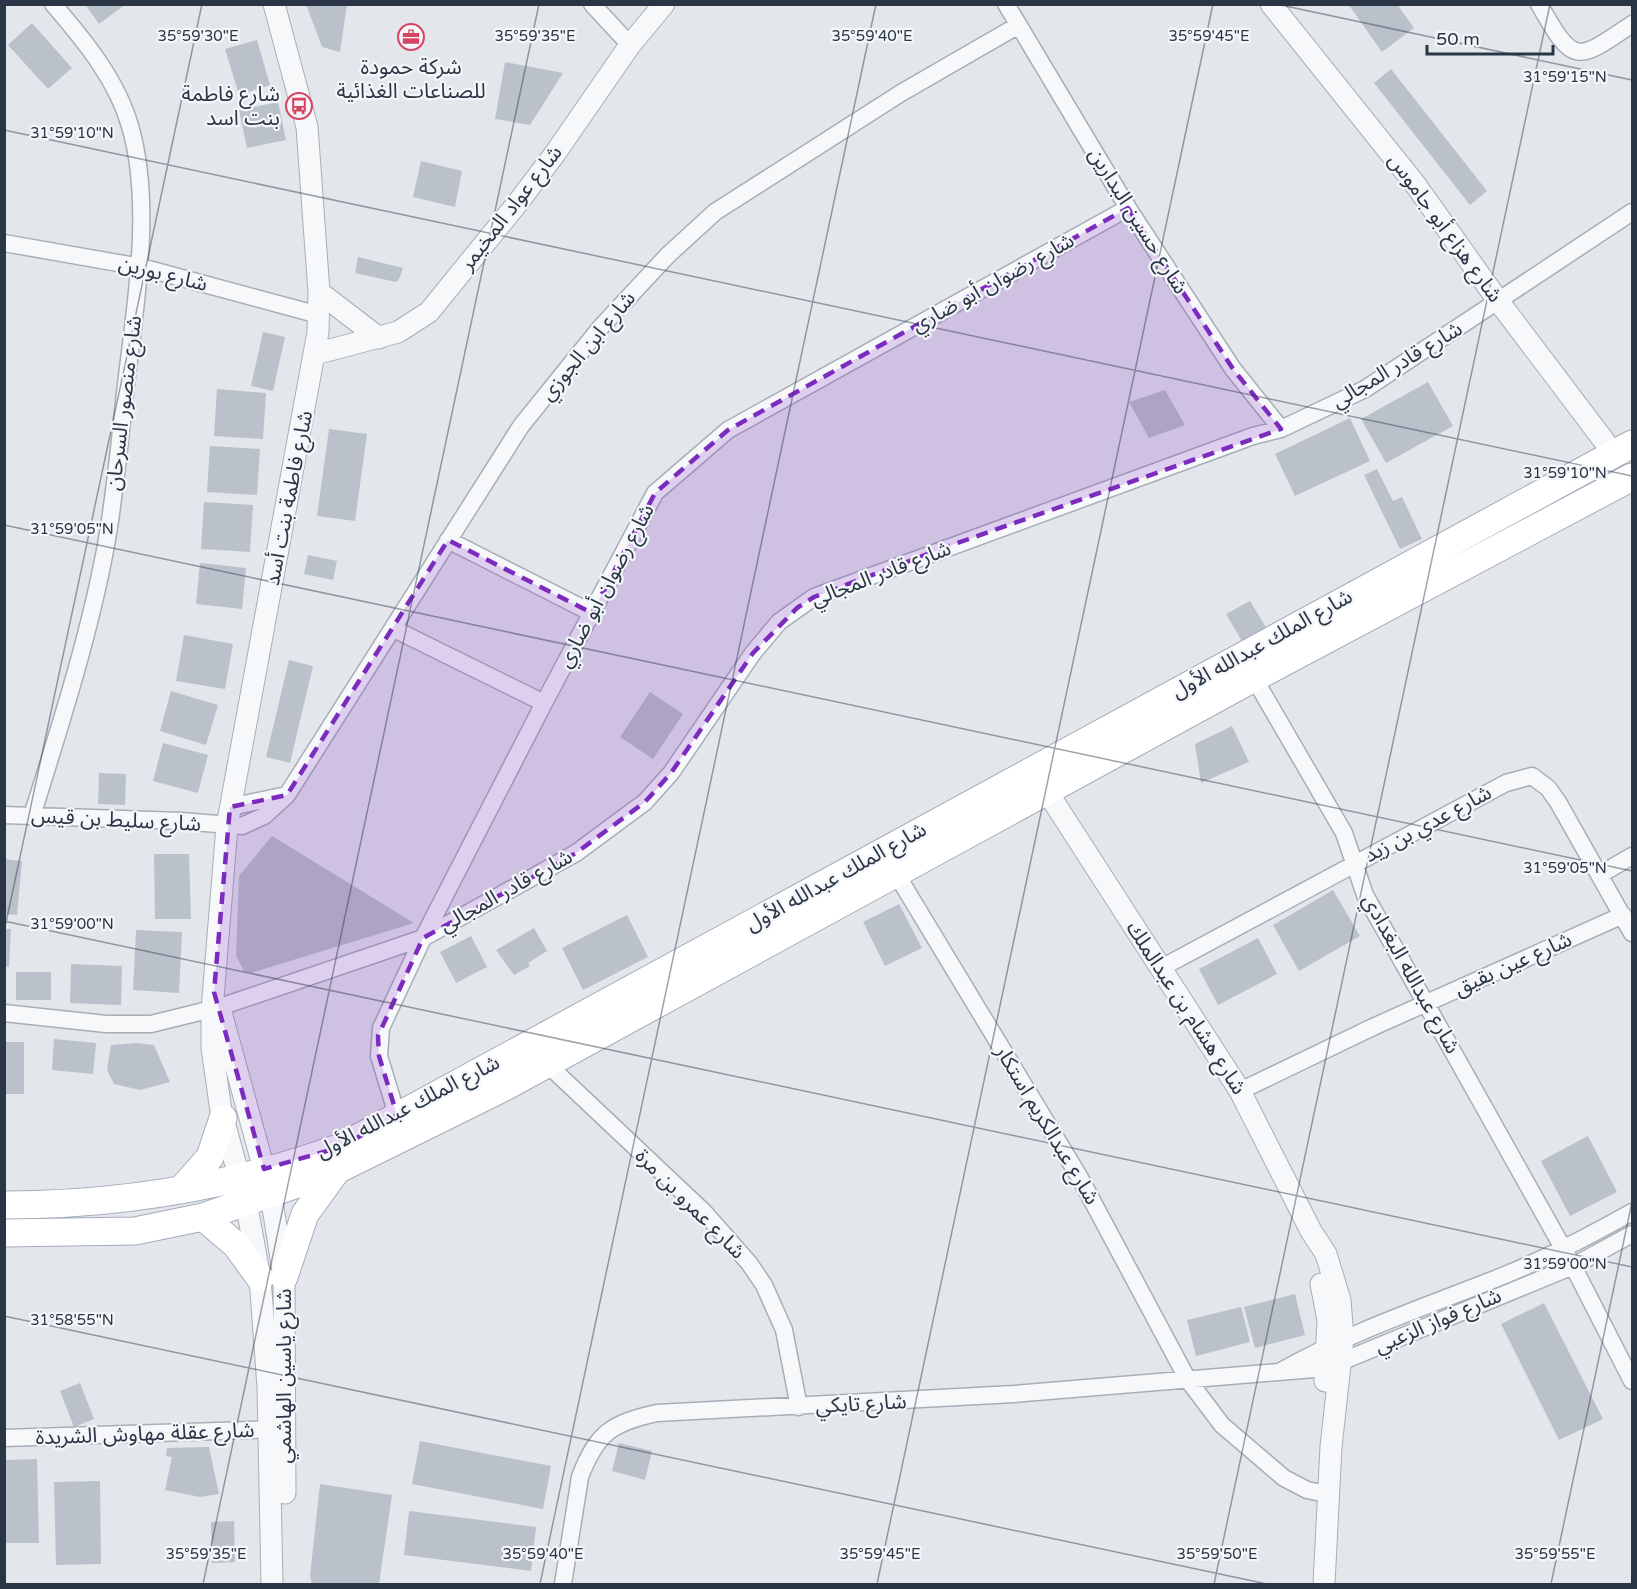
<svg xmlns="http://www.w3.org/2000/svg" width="1637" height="1589" viewBox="0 0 1637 1589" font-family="'Varela Round','Noto Sans Arabic',sans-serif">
<rect width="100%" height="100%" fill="#e3e7ec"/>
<path fill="#bac1ca" d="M85,4H126L99,24Z
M306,4H347L340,52L322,47Z
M1348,4H1397L1414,28L1382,52Z
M32,23L72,68L48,89L8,45Z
M257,40L270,85L239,95L225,49Z
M505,62L563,73L530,125L495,119Z
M1391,69L1487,191L1470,205L1374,83Z
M278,102L286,140L247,148L239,110Z
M421,161L462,171L455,207L413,197Z
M358,257L403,268L399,279L396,282L355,273Z
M263,332L285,337L273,391L251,386Z
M1428,382L1453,426L1386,463L1361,419Z
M217,389L266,393L263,439L214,436Z
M1165,390L1185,425L1149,438L1129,402Z
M1350,418L1370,461L1295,496L1275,454Z
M329,429L367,434L355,521L317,516Z
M210,446L260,449L257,495L207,492Z
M1377,469L1393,501L1402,497L1422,539L1400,549L1364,475Z
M204,502L253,505L250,552L201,549Z
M308,555L337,561L333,580L304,574Z
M200,563L246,568L242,609L196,604Z
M1250,601L1267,629L1243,643L1226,614Z
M184,635L233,644L225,689L176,681Z
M289,660L313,666L290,763L266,757Z
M171,691L218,705L206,745L160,731Z
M650,692L683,714L653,759L620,737Z
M1232,726L1249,762L1201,783L1195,744Z
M163,743L208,755L198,793L153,781Z
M99,773L126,774L125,805L98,804Z
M272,836L414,923L251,973L244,971L236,956L239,876Z
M154,854H189L191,919H155Z
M4,859L22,861L17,915L4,914Z
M1333,890L1360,936L1299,971L1273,925Z
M899,904L922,948L885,966L863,922Z
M627,915L648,957L583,990L562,948Z
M534,928L547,951L528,963L530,966L514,975L496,950Z
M4,929H11L9,967L4,966Z
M136,930L182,932L179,993L133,990Z
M471,936L487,967L456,983L440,952Z
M1258,938L1277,974L1218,1005L1199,969Z
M71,964L122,966L121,1005L70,1003Z
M16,972H51V1000H16Z
M54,1039L96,1043L93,1074L52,1070Z
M4,1042H24V1094H4Z
M137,1043L154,1045L170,1082L140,1090L114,1084L107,1070L111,1045Z
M1588,1136L1617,1192L1570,1216L1541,1161Z
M1295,1294L1305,1335L1255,1348L1244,1307Z
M1544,1303L1603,1419L1559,1440L1501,1324Z
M1241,1307L1250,1342L1196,1356L1187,1320Z
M80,1383L94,1419L74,1427L60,1391Z
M420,1441L551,1466L543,1509L412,1484Z
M619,1443L652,1451L645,1480L612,1471Z
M209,1447L219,1494L200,1497L165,1490L172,1457L166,1456L167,1448Z
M37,1459L39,1543H5V1460Z
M100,1481L101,1564L56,1565L54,1482Z
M320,1484L392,1495L379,1584H312L310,1576Z
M409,1511L536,1527L531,1571L404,1555Z
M234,1521L235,1562L212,1563L211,1522Z"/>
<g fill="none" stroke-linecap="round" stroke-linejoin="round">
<defs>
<path id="minor" d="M592,4L630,45
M1006,4L1128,208L1233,369L1281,429
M1539,4C1574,66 1576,62 1632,24
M4,243L141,267L319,315
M448,540L592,613
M394,629L544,703
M1254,678L1344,833L1365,895L1573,1266L1632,1381
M230,807L287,795
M4,815L181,821L242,826L264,816L287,795L521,426L600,328L667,256L715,212L901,93L1017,26
M32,816C60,726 89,637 106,545C117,484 121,421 129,360C138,288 151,197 130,126C117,80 84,40 53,4
M1601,874L1632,856
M897,875L1080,1178L1188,1380L1222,1425L1284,1478L1307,1490L1327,1494
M1161,968L1506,783L1532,776L1548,788L1558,802L1632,933
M4,1013L106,1024H151L220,1007L423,938L576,853L645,802L671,773L753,653L779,622L814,597L1253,436L1281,429L1365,389L1632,212
M546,1063L704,1212L749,1263L764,1285L784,1330L799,1407
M1240,1091L1373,1027L1623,915
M397,1115L379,1056L381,1028L423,938L544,703L655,493L728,430L1128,208
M1281,1371C1354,1330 1428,1306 1505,1275C1549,1257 1591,1235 1632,1212
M4,1438L279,1429
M563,1584L580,1477C597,1432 612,1423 657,1413L1014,1394L1326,1368L1573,1266L1632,1234"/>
<path id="tertiary" d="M1271,4L1415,184L1499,302L1614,454
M319,292L379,338
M315,354L398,332L429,312L516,205L554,155L630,45L664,4
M1048,793L1240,1091L1311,1231L1326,1254L1340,1300L1343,1338L1331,1447L1324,1584
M222,1016L271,1195L284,1277L285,1493
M1321,1284L1328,1320L1325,1381
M272,1584L268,1387L260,1278L246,1202L221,1111L212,1048V1010L227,826L318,332L319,292L307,127L274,4"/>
<path id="primary" d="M181,1190L210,1157L223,1118
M4,1205C118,1205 234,1186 341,1147L1632,444
M203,1217L236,1245L260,1278
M4,1233L135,1231L203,1217L337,1170L503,1088L1254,678L1632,477
M284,1277L305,1214L337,1170"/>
</defs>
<use href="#minor" stroke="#a8aeb7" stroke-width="19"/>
<use href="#tertiary" stroke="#a8aeb7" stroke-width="23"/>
<use href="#primary" stroke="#a2acb9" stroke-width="29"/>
<use href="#minor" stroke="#f7f8fa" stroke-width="16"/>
<use href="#tertiary" stroke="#f7f8fa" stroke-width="21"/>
<use href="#primary" stroke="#fff" stroke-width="27"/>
</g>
<path fill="#7b2cbf" fill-opacity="0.2" stroke="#7b2cbf" stroke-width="4.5" stroke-dasharray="12 8" stroke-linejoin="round" d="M1128,208L1233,369L1281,429L949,546L814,597L797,608L753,653L671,773L645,802L576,853L423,938L378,1036L379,1056L397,1115L341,1147L264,1169L214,992L230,807L287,795L448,540L592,613L655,493L728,430Z"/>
<path fill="none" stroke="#2a3646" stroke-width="1.5" stroke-opacity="0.45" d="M1276,4L1632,80M4,130L1632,476M4,525L1632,871M4,921L1632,1267M4,932L202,4M4,1316L1267,1584M203,1584L539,4M540,1584L876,4M877,1584L1213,4M1214,1584L1550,4M1551,1584L1632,1202"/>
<defs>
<symbol id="office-ring" viewBox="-11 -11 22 22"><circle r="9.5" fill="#f4f6f9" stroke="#d64462" stroke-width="1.5"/><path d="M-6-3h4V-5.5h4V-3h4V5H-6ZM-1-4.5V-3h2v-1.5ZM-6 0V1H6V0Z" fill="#d64462"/></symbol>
<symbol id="bus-ring" viewBox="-11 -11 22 22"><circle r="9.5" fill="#f4f6f9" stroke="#d64462" stroke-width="1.5"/><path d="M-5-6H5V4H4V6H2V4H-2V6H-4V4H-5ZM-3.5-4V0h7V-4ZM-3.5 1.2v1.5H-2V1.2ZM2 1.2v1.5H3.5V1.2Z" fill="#d64462"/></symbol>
</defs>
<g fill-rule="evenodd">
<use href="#office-ring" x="396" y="22" width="30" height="30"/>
<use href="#bus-ring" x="284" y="91" width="30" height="30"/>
</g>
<g text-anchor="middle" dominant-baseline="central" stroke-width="4.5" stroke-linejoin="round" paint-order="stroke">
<g font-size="21" fill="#2a3646" stroke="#f4f6f9">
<text x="411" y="67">شركة حمودة<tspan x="411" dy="24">للصناعات الغذائية</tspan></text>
<text x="280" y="94" text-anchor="end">شارع فاطمة<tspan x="280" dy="24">بنت اسد</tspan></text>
</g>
<g font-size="21" fill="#2a3646" stroke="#f4f6f9">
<text transform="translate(511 208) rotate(-52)">شارع عواد المخيمر</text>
<text transform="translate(1138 221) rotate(58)">شارع حسين البدارين</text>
<text transform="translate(1445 228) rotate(54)">شارع هزاع أبو جاموس</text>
<text transform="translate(163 274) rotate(14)">شارع بورين</text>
<text transform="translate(993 283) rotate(-29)">شارع رضوان أبو ضاري</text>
<text transform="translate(588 346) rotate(-50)">شارع ابن الجوزي</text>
<text transform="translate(1397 365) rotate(-31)">شارع قادر المجالي</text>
<text transform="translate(124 403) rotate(-83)">شارع منصور السرحان</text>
<text transform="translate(289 498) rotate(-79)">شارع فاطمة بنت أسد</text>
<text transform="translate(881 574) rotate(-21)">شارع قادر المجالي</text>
<text transform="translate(606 586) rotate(-62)">شارع رضوان أبو ضاري</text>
<text transform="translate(1262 644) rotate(-29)">شارع الملك عبدالله الأول</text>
<text transform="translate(116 820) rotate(3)">شارع سليط بن قيس</text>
<text transform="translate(1428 824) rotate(-28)">شارع عدي بن زيد</text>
<text transform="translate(836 877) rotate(-29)">شارع الملك عبدالله الأول</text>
<text transform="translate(506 891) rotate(-29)">شارع قادر المجالي</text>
<text transform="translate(1513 964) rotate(-24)">شارع عين بقيق</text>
<text transform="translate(1411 974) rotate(61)">شارع عبدالله البغدادي</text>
<text transform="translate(1186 1008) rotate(57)">شارع هشام بن عبدالملك</text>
<text transform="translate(408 1107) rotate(-27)">شارع الملك عبدالله الأول</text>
<text transform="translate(1047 1125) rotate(59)">شارع عبدالكريم استكار</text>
<text transform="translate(690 1204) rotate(45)">شارع عمرو بن مرة</text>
<text transform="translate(1438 1321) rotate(-23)">شارع فواز الزعبي</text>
<text transform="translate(284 1376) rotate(-90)">شارع ياسين الهاشمي</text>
<text transform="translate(861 1404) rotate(-3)">شارع تايكي</text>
<text transform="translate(145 1434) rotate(-2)">شارع عقلة مهاوش الشريدة</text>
</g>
</g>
<g font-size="15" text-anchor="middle" fill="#2a3646" stroke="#f4f6f9" stroke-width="4.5" stroke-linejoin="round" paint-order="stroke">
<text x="198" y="41">35°59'30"E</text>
<text x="535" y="41">35°59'35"E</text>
<text x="872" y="41">35°59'40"E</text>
<text x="1209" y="41">35°59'45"E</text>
<text x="1565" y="82">31°59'15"N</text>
<text x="72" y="138">31°59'10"N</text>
<text x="1565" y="478">31°59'10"N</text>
<text x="72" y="534">31°59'05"N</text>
<text x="1565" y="873">31°59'05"N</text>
<text x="72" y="929">31°59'00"N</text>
<text x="1565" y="1269">31°59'00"N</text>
<text x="72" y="1325">31°58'55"N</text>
<text x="206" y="1559">35°59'35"E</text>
<text x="543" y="1559">35°59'40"E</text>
<text x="880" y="1559">35°59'45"E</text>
<text x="1217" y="1559">35°59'50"E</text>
<text x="1555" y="1559">35°59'55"E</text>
</g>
<rect width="1637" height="1589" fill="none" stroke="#2a3646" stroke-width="12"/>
<path d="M1427 45v9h126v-9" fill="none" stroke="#2a3646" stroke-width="3"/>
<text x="1436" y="45" font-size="18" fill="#2a3646" stroke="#f4f6f9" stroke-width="4.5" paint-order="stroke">50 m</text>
</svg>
